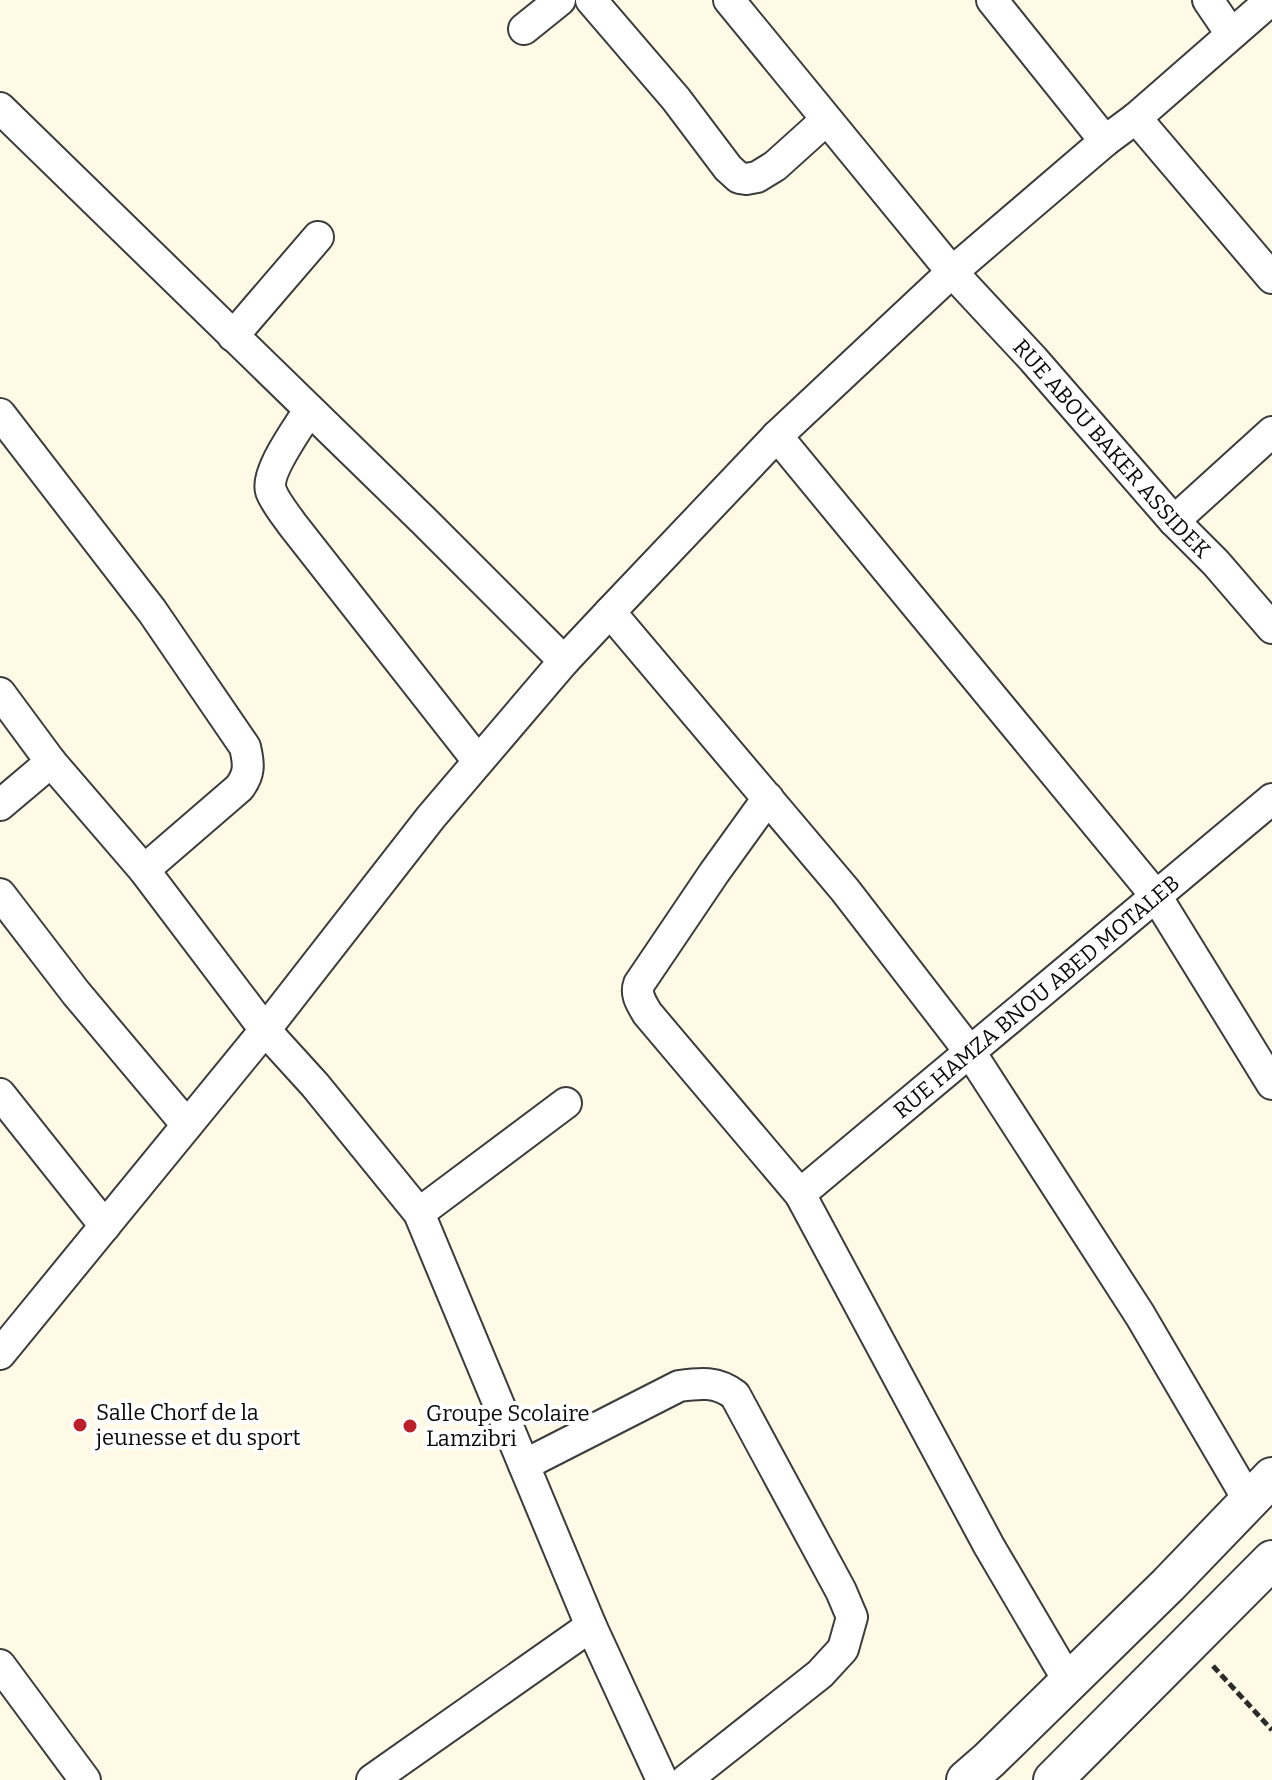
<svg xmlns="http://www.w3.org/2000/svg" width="1272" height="1780" viewBox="0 0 1272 1780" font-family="Bitter,serif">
<rect width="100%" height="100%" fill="#fffae6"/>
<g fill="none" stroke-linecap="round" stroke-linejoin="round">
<defs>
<g id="minor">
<path d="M591,0L676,99L728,168L739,178L746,179L757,177L775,166L826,120"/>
<path id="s1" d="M729,0L952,272L1033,359L1174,521L1216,563L1272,628"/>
<path d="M992,0L1105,141"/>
<path d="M1208,0L1231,34"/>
<path d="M524,29L560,0"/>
<path d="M0,108L425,522L564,661"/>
<path d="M1136,118L1272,278"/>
<path d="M233,336L318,237"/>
<path d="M309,410C299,427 265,472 271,491C275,502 285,514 292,524L478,761"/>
<path d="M0,414L152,611L245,747C249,764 250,774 239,788L144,870"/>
<path d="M777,436L1156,896L1272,1084"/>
<path d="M1174,521L1272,432"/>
<path d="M610,612L845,890L970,1052L1140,1315L1249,1501"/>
<path d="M0,693L51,762L144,870L265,1030L315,1085L419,1213L591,1626L662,1780"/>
<path d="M768,798L714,873L639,984C635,995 642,1004 647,1013L800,1194L989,1546L1069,1682"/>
<path d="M0,805L51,762"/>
<path d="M0,894L76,993L187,1125"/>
<path d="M0,1094L105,1226"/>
<path id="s2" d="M800,1194L1272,799"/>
<path d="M419,1213L566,1103"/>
<path d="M0,1354L265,1030L431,817L564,661L610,612L777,436L952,272L1105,141L1136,118L1271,0"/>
<path d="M524,1465L679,1386C700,1383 717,1381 735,1395L841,1591L852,1617L843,1649L820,1674L686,1780"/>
<path d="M0,1665L85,1780"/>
<path d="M372,1780L591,1626"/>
</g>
<path id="tertiary" d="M966,1780L989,1760L1168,1585L1272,1477
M1053,1780L1272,1560"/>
</defs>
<use href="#minor" stroke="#3c3c3c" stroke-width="34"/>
<use href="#tertiary" stroke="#3c3c3c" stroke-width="42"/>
<path stroke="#2b2b2b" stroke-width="5" stroke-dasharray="8 4" stroke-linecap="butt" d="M1213,1666L1272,1730"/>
<use href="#minor" stroke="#fff" stroke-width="30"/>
<use href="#tertiary" stroke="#fff" stroke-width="38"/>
</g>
<g fill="#bc1f28" stroke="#fff" stroke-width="3">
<circle cx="80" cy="1425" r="8"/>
<circle cx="410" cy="1426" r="8"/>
</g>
<g text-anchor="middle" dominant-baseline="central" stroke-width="8" stroke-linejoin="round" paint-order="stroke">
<g font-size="22" fill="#090909" stroke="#fff">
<text stroke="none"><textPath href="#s1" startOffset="590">RUE ABOU BAKER ASSIDEK</textPath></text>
<text stroke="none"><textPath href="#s2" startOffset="308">RUE HAMZA BNOU ABED MOTALEB</textPath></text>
</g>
<g font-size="22" fill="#090909" stroke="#fff" text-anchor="start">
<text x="96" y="1412">Salle Chorf de la<tspan x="96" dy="25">jeunesse et du sport</tspan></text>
<text x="426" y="1413">Groupe Scolaire<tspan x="426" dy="25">Lamzibri</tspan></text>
</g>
</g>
</svg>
